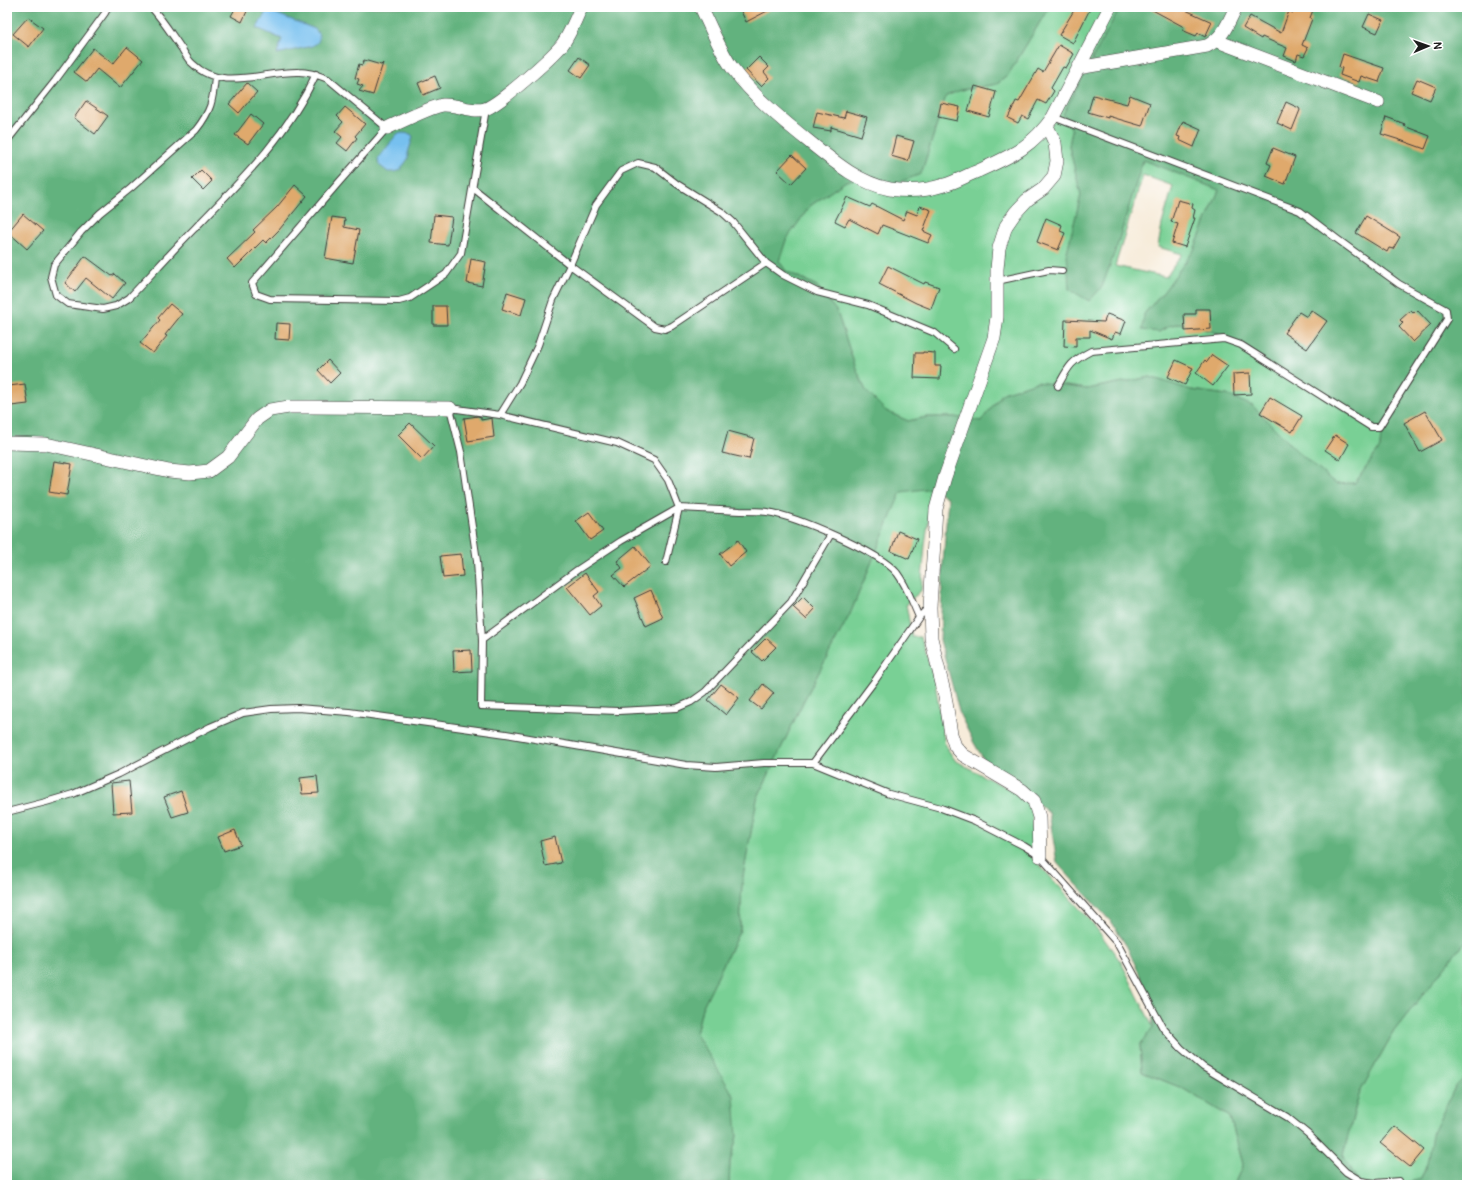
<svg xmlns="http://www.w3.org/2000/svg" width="1474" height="1192" viewBox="0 0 1474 1192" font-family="Pangolin,sans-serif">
<rect width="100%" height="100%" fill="#fff"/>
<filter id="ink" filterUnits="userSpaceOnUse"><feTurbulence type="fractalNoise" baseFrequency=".025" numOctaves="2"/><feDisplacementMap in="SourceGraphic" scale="8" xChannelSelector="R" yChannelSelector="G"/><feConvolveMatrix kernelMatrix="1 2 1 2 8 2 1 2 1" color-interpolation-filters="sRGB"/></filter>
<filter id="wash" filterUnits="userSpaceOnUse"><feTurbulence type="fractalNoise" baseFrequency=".012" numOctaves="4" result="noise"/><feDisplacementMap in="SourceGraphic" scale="16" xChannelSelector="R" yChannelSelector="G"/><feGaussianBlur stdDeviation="0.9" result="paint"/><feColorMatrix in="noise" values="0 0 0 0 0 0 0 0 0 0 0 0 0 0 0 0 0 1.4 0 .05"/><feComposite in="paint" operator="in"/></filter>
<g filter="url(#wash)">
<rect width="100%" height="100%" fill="#f7ecda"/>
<path fill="#79d095" stroke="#4a7658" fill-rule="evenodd" d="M1049,7H1120L1063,114L1072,130L1069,146L1081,195L1067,252L1117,246L1143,160L1219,190L1194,250L1165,290L1144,314L1159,332L1169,326L1179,323L1222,334L1381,433L1380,448L1355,483L1336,484L1227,395L1191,390L1150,377L1087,389L1037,382L1003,393L981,421L954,417H927L908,421L886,411L866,391L855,366L837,312L817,286L786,271L779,261L786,240L810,206L846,181L865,176L921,174L946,96L961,90L997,84L1008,75ZM1143,175L1173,186L1162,224L1158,247L1182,254L1166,277L1115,266Z
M933,488L925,545L921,591L906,604L912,637H921L935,682L945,745L955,760L987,778L1016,792L1029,805L1033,816L1032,832L1033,858L1091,921L1121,962L1153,1027L1140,1045L1142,1072L1182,1088L1230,1117L1243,1164L1234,1185H729L730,1162L737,1136L696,1034L702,1008L740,930L742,882L757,799L803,702L850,614L901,491Z
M1467,941V1075L1455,1087L1433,1135L1427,1164L1421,1179L1397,1185H1360L1343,1155L1359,1094L1394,1031L1463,944Z"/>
<path fill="#62b27e" stroke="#3f674d" d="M7,7H1049L1008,75L997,84L961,90L946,96L921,174L892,185L865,176L846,181L810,206L786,240L779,261L786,271L817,286L837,312L855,366L866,391L886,411L908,421L927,417H954L981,421L1003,393L1037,382L1087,389L1150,377L1191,390L1227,395L1253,406L1297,451L1336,484L1355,483L1380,448L1381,433L1222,334L1179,323L1169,326L1159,332L1142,330L1144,314L1165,290L1194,250L1219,190L1143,160L1117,246L1102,287L1089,301L1069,289L1067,252L1081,195L1069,146L1072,130L1063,114L1120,7H1467V941L1463,944L1394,1031L1359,1094L1343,1155L1360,1185H1234L1243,1164L1230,1117L1182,1088L1142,1072L1140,1045L1153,1027L1152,1002L1127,947L1113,924L1057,863L1049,813L984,760L974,743L960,715L940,640L943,563L948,498L933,488L901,492L850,614L803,702L757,799L742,882L740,930L702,1008L696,1034L734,1096L737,1136L730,1162L729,1185H7Z
M1467,1075V1185H1397L1421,1179L1427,1164L1432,1135L1455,1087Z"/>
<path fill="#76c0ef" stroke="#496e86" d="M267,10L315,29C321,36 321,42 312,46L277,54L282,39L257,28Z
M403,133L411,134L413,137L408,153V159L400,170L394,172H388L379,165L378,159L397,134Z"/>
<g id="blocks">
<path fill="#dfa96c" d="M236,7H249L242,22L231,16Z
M739,7H775L746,22Z
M1076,7H1091L1073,43L1059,35Z
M1147,7H1179L1212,22L1205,37L1198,33L1196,36L1182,30L1184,27Z
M1295,7H1305L1313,10L1310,18L1312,19L1302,45L1308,48L1304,56L1298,54L1296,61L1284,56L1287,48L1262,37L1261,39L1243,28L1250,16L1281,33L1289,11L1293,13Z
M1369,14L1383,20L1377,33L1363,27Z
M28,17L43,28L29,47L13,34Z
M1059,45L1074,54L1066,68L1063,67L1051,88L1054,91L1046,104L1038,100L1028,119L1022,116L1018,123L1008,118L1016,101L1019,102L1038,69L1043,72Z
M127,47L143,60L120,88L97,69L87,82L74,72L93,48L113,64Z
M1343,54L1384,68L1379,82L1361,76L1359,82L1340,75L1342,68L1339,67Z
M579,57L590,65L581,78L570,70Z
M759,57L769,67L764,72L769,78L761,86L746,70Z
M364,60L381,65L383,63L373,95L359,91L363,86L357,84L359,79L355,78L359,64L362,65Z
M435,76L440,88L423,95L418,83Z
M1417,79L1436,87L1430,100L1411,92Z
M247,83L257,92L239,113L229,104Z
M975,86L996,92L989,117L968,111Z
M1093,95L1127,104L1130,95L1150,103L1142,126L1108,116V118L1088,112Z
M86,101L108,116L95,134L74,118Z
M1286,102L1299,108L1300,110L1292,130L1277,123Z
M941,103L960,107L957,121L938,117Z
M345,107L365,124L355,136L357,138L347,151L337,143L342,137L335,131L343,122L337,116Z
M846,111L867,117L861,136L831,127V131L813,128L817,112L844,118Z
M251,114L263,124L248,144L235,135Z
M1386,117L1405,124L1404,126L1430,136L1425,149L1400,140L1381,134Z
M1183,121L1201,129L1194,147L1179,140L1180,137L1177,136Z
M896,136L914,141L908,161L891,156Z
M1273,148L1295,157L1285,184L1266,176L1271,165L1267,163Z
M792,155L806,168L791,184L777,171Z
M201,170L212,181L203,190L192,179Z
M295,185L307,196L279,230L266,243L263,240L235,268L227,259L255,232L253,230L277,207Z
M847,197L870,207L872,204L903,220L907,211L917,215L920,206L931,210L923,231L932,235L928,243L882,225L878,234L849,219L845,226L835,221Z
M1178,200L1193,204L1192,208L1195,210L1193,218H1195L1185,247L1172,243L1178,224L1171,222Z
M23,214L43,231L27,249L8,232Z
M434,215L452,217L448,245L431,243Z
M1366,216L1400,237L1393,249L1389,248L1387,252L1356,233Z
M332,217L345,219L344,227L359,230L353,263L325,258Z
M1046,218L1062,225L1060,231L1065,233L1058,250L1037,242Z
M85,256L112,276L115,274L125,283L112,299L86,278L75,292L65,283Z
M471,259L486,262L482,286L467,283Z
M888,266L924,284L925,282L939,287L931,309L916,303L879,284Z
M507,292L526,298L521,315L502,309Z
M170,304L182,314L165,335L167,336L153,353L140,343L160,320L158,318Z
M433,306H446L447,325H433Z
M1196,309H1210L1211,329L1185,331L1184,314H1196Z
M1311,310L1327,321L1307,349L1284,333L1299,312L1307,317Z
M1411,310L1414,313L1417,310L1431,325L1413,342L1399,327L1403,323L1400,320Z
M1107,314L1126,321L1121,334L1115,332L1112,339L1090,330V337H1076V347L1064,346L1065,320L1104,322Z
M276,323L290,324L289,340L275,339Z
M923,352L935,353V366H941L940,379L914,378L915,353H923Z
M1212,355L1228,366L1213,386L1196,373L1205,360L1207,362Z
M328,360L340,373L330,383L318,370Z
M1176,360L1193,368L1185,385L1168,377Z
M1250,373L1251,394L1234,395L1233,374Z
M25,384L28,404L11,406L9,386Z
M1270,397L1302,416L1292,432L1260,413Z
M1425,411L1442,440L1420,452L1404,423Z
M478,416L481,417V420L492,418L494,437L468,441L464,418Z
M410,423L434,446L422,459L398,435Z
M728,431L754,438L749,459L722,453Z
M1335,435L1349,444L1340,460L1325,450Z
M54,461L72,464L67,495L49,492Z
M589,512L603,531L590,540L576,521Z
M898,531L917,539L909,559L891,551Z
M738,540L746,552L729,566L720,554Z
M635,546L651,566L624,587L613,575L622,568L617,561Z
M461,554L463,576L443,578L440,556Z
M585,573L599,592L594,596L601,606L590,615L567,587Z
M651,590L663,618L646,626L634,598Z
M803,597L815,609L806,619L793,607Z
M766,638L776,647L762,661L752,652Z
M471,650L472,671L454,672L453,651Z
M721,684L739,698L726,715L708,700Z
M763,684L774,693L761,709L750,701Z
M317,776L319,793L302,794L300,778Z
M129,781L132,812L113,813L111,783Z
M181,791L188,812L172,817L164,797Z
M235,830L241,845L224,851L218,837Z
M555,837L561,863L545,866L540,841Z
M1395,1126L1424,1150L1410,1167L1380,1143Z"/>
</g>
</g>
<g filter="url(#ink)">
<use href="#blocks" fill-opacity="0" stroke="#3d3b38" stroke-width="1"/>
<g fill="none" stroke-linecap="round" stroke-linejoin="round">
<defs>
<path id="service" d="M151,7C163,20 172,35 182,49C185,54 188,60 193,64C221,92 264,71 299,72C309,72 318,75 328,79L387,128L340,181L252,283L256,294L270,299L399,301L410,298L446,274L461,253L486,109
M215,77C213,101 211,111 196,130L131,188L100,213L81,232L54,265L51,277L56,295L68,304L103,309L116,306L129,298C151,275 172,251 194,229C241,181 288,135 316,74
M1053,117L1300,211L1337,239L1399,284L1446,310L1447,319L1379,427H1371L1241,345L1224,339L1091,351C1070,362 1069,366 1058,386
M7,141L55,81L105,13L108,7
M473,188L570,265L553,300L538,345L520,383L500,415
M766,263L672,326L665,329L655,327L570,265L596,205L621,171L638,163L655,167L677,184L722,212L733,222L766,263L783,275L817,292L868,305L935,333L954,349
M997,281L1049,270L1062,271
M831,534L791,602L705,692L691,702L677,708L618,711L481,706L482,640L477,561L461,452L450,408L500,415L617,443L654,460L668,480L679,508C699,509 719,510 740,511C748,511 758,511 767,512C795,516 880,552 897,573C907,586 912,602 919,617
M666,562L679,508
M482,640L577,570L621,541L679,508
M813,763L876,679L919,617L928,608
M7,812L46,802L73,794L119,774L210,727L243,713L271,709L298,708L349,712L506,734L686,765L716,767L764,763H813L889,794L941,808L975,821L1024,846L1040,856L1117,943L1163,1028L1181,1048L1203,1067L1287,1117L1308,1134L1346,1172L1361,1181L1375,1183L1399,1181"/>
<path id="minor" d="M701,7C710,26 721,53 733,69C754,97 781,119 807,140C832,160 858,183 890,189C908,192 928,190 944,185C956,182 967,175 978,171C1011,156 1031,148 1053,117L1110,7
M1217,41L1378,102
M1078,68L1207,46C1224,37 1228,23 1236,7
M387,128C398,123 433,106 443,105C458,104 471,113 485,109C500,104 551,58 562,45C570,34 576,19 581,7
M7,443L46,444L169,471L190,473L209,471L228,457L257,419L270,410L289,407H309L450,408
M1040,856L1039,817L1034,801L1022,790L963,755L955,746L951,734L945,696L931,638L930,607L936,509L945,477L994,338L997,317V269L999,248L1006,226L1015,213L1027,200L1043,189L1054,176L1057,161L1055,143L1047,126"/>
</defs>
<use href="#service" stroke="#3d3b38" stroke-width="8"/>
<use href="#minor" stroke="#3d3b38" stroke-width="14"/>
<use href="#service" stroke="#fff" stroke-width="6"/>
<use href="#minor" stroke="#fff" stroke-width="13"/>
</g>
</g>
<rect width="1474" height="1192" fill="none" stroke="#fff" stroke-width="24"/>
<g transform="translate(1428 46) rotate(88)" stroke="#ffffff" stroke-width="3" paint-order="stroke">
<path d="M0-3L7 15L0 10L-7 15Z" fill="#1c1c1c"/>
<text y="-6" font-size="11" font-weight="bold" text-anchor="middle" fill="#1c1c1c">N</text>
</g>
</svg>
